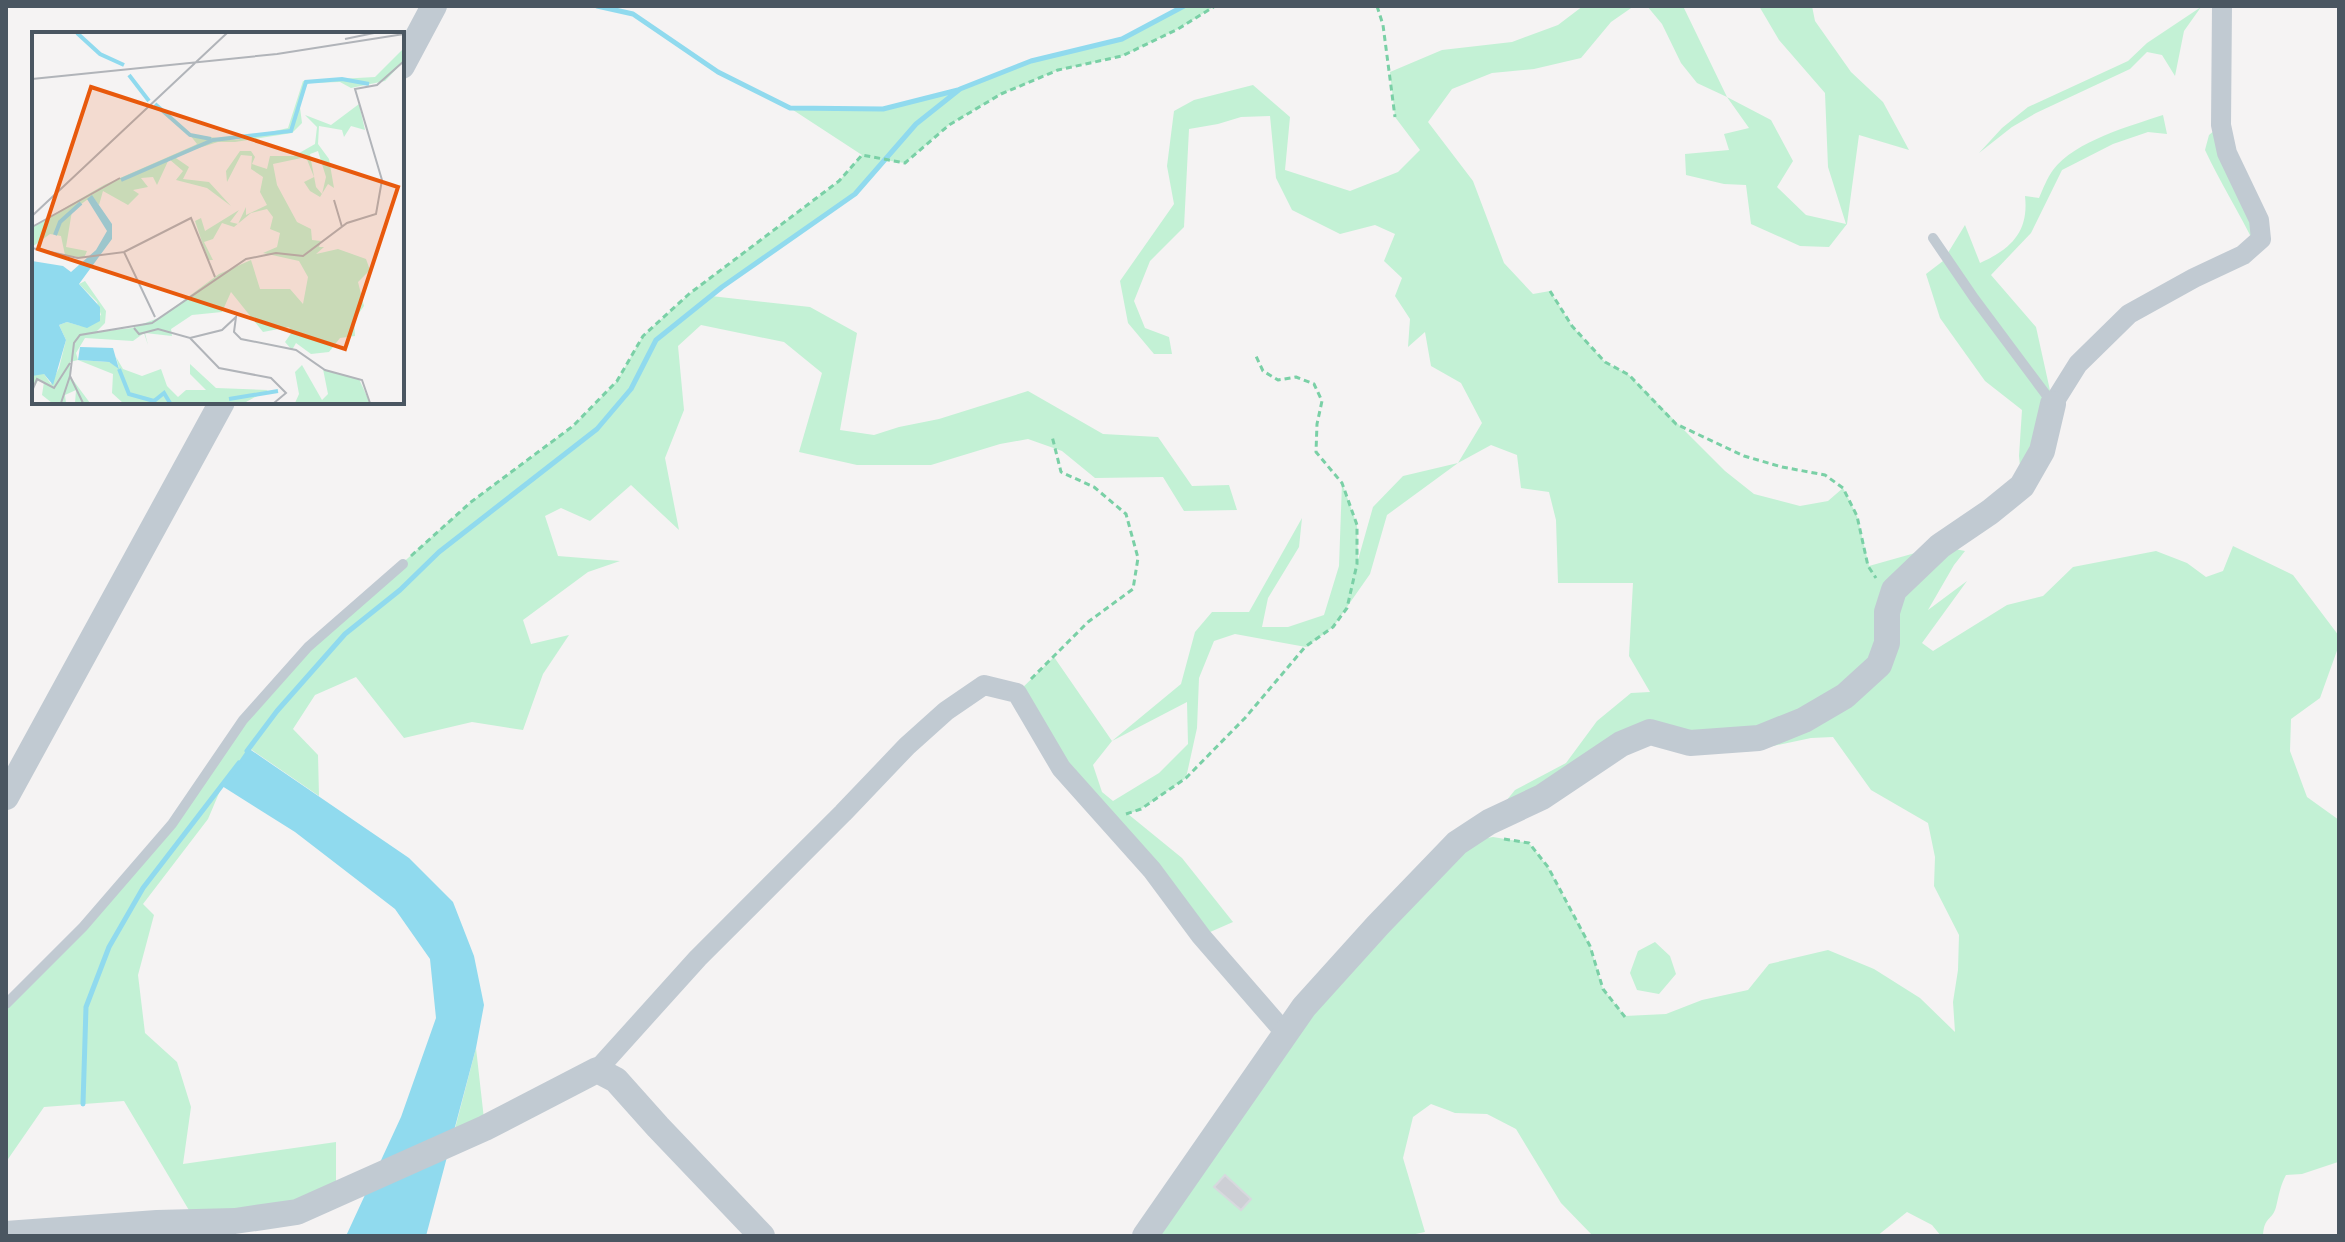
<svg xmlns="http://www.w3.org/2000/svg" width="2345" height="1242" viewBox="0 0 2345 1242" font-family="'Fira Sans Condensed',sans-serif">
<rect width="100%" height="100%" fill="#f5f3f3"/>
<path fill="#c3f1d5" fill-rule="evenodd" d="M1184,6H1215L1178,29L1122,56L1058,70L1001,94L949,125L905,163L884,160L855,194L711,296L810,307L857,333L840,430L874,435L899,427L939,419L1028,391L1103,434L1158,437L1192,486L1229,485L1237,510L1184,511L1163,477L1095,478L1062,451L1028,439L1000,444L931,465H857L799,452L822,373L784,342L701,325L678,346L684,410L665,458L679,530L631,485L590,521L561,508L545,516L558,556L620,561L588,572L523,620L531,644L569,635L543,674L523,730L472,722L404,738L356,677L315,695L293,729L318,755L319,796L249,748L222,786L208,819L143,904L154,915L138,975L145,1033L177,1062L191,1107L183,1164L336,1142V1196L196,1222L124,1101L44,1107L6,1162V1004L172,824L243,720L308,647L471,502L573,426L617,381L643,336L689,294L839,181L862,155L790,108L883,109L960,89L1031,61L1122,39Z
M1583,6H1634L1611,22L1581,58L1534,69L1492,73L1452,89L1428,122L1473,181L1504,263L1533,294L1550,291L1572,326L1605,362L1629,375L1725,471L1754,494L1800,506L1828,501L1843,488L1857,516L1869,566L1940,546L1965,551L1954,565L1928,610L1967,581L1922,643L1933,651L2007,605L2043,596L2073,567L2156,551L2187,563L2206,577L2223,571L2233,546L2293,575L2339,636V645L2320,698L2291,719L2290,751L2307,797L2339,820V1153L2338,1162L2302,1174L2286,1175C2280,1186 2279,1195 2276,1207C2272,1221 2264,1216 2263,1236H1941L1932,1225L1907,1212L1877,1236H1593L1561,1203L1516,1129L1487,1114L1455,1113L1431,1104L1413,1117L1403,1158L1425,1232L1406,1236H1145L1305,1007L1457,843L1493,837L1529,843L1548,867L1590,946L1603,989L1625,1016L1666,1014L1702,1000L1748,990L1769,964L1828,950L1874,969L1920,998L1955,1032L1953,1002L1958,970L1959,935L1934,886L1935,857L1928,823L1871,790L1833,737L1811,738L1745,752L1650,732L1489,822L1515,790L1566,763L1597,721L1631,693L1650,692L1629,656L1633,583H1558L1556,520L1549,492L1521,488L1517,455L1491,445L1458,463L1387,515L1370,574L1333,627L1306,647L1235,634L1214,641L1199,678L1197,728L1186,778L1141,809L1128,814L1182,858L1233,922L1201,936L1101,814L1017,693L1054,657L1112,741L1181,684L1195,632L1212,612H1249L1302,518L1299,547L1268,598L1262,627H1288L1324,615L1339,566L1342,483L1357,525L1358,560L1373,507L1403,476L1458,463L1482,423L1461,383L1431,366L1425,332L1408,347L1410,319L1395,296L1402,278L1384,261L1395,234L1375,225L1340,234L1292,210L1276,178L1270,116L1241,117L1218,124L1189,129L1184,227L1150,261L1134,301L1145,328L1169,337L1172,354H1154L1128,323L1120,281L1174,204L1167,166L1174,111L1194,100L1253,85L1290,117L1285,170L1350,191L1398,172L1420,150L1395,117L1390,72L1442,50L1512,42L1558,25ZM1187,702L1188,744L1159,773L1113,801L1102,792L1093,765L1112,741Z
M1647,6H1683L1727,97L1771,120L1793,161L1777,187L1806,215L1846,224L1828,167L1825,93L1779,40L1759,6H1812L1815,21L1851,72L1883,102L1909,150L1859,135L1847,224L1829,247L1800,246L1751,224L1746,185L1724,184L1686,175L1685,154L1729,150L1724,134L1749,128L1727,97L1697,83L1681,63L1662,24Z
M2201,7L2184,31L2175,76L2162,55L2147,52L2130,69L2036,113L2012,127L1979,153L2002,128L2028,107L2128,61L2147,43Z
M2163,115L2167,134L2148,132L2113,144L2062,170L2031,233L1991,275L2036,327L2053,404L2022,486L2019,456L2022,410L1985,381L1940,318L1926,274L1943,261L1965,225L1980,263C2011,249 2029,232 2025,196L2039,198C2043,189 2047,178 2053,170C2075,141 2130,126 2163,115Z
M2221,125L2241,184L2255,245C2239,212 2220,182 2205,150L2209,135Z
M1655,942L1670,956L1676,974L1659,994L1637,990L1630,973L1638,951Z
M476,1048L485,1128L451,1144Z"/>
<path fill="#90daee" d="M248,748L409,858L453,902L474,956L484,1005L476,1048L426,1236H346L401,1117L436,1018L430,959L395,909L295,832L222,786Z"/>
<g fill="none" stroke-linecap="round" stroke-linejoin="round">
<path stroke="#90daee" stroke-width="5" d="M597,6L633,14L718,72L790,108L883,109L958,90
M247,751L277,711L345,634L400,590L439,552L597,429L631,389L656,340L722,287L855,194L916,124L960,89L1031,61L1122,39L1184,6
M83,1104L86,1007L109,947L143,888L239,763"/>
</g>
<path fill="#cdcfd5" stroke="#d7d9de" stroke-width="2" d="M1225,1175L1251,1199L1241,1210L1214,1187Z"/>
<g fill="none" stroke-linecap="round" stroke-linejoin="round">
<path stroke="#7ad0a6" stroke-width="3" stroke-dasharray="6 4" stroke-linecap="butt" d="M1377,6L1383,25L1395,117
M1550,291L1572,326L1605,362L1629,375L1676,424L1744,456L1782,467L1825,475L1843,488L1857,516L1868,566L1876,578
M411,556L471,502L573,426L617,381L643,336L689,294L839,181L862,155L905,163L949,125L1001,94L1058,70L1122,56L1178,29L1215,6
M1031,679L1088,622L1133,589L1138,558L1126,514L1094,487L1061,472L1052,436
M1126,814L1141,809L1186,778L1245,718L1305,647L1333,627L1347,608L1357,564V525L1342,483L1316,452L1317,424L1322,401L1314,384L1296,377L1278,380L1263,371L1255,354
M1504,839L1529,843L1548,867L1590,946L1603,989L1625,1017"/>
<path stroke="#c1cad2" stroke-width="10" d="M1933,238L1974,298L2053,404
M6,1004L83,927L172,824L243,720L308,647L403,564"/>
<path stroke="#c1cad2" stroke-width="20" d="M2053,404L2078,364L2129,314L2194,278L2243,255L2261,239L2259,220L2227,153L2221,125L2222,6
M597,1070L698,958L843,813L907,746L946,711L984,685L1017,693L1061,768L1152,870L1201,936L1286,1034"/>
<path stroke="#c1cad2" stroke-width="26" d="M402,66L434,6
M6,797L222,402
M6,1234L157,1223L235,1221L297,1212L485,1128L597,1070L616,1080L658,1127L762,1236
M1145,1236L1304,1007L1378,925L1457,843L1489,822L1542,797L1621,744L1650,732L1690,743L1759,738L1804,720L1845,696L1879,665L1887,643V612L1894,590L1940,546L1990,512L2022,486L2042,451L2053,404"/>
</g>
<g transform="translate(32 32)">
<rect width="372" height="372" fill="#f5f3f3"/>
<path d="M372,16V29L353,49L319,56L308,50L276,51L267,68L270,91L260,101L203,110H186L141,124L157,135L151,147L177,150L199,174L175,156L144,148L151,139L137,127L125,153L121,145L109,146L116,155L101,158L107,162L96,173L71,159L67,173L60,164L40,179L34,215L55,219L52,226L33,223L29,204L18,202L0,215V195L72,153L161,114L165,112L158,103L204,108L256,96L271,49L343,45ZM327,72L333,98L319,94L312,105L310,98L287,94L286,112L297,127L302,156L296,152L288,165L278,159L272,150L282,145L274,125L241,132L245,153L265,190L279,197L280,208L289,209L287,215H292L284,222L306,217L334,227L338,238L326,250L332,274L322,288L323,304L308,306L297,320L279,322L264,311L260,318L253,310L260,300L257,295L231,300L199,260L190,280L160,283L139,297L140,304L113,301L116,313L112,301L101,309L53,306L44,321L46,328L77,330L87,336L84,325L91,337L110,344L129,337L135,354L146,365L154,358H174L158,342V332L184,356L236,358L214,370L91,371L80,361L81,342L46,328L38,330V344L58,371H43L44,358L33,363L34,371H20L10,363L12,350L7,347L0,359L2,342H12L19,352L27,336L34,308L27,293L35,290L49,294L69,283L65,270L47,252L53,249L74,279L73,291L64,300L100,296L129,285L187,242L219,228L228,257H258L271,272L276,245L267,229L231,221L245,215L248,201L238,197L241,185L235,177L219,181L202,195L190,191L181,207L172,210L181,228H176L163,189L169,186L173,199L207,178L198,190L206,192L214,175V183L235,173L228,160L231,145L219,137L220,124L209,123L195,150L194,139L208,119H219L223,125L220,132L235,137L238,124H262L283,112L285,95L273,83L299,93ZM286,119L294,145L290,162L284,155L279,128L278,122ZM270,333L290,368L296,362L291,337L327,347L338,371H263L267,362L263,340Z" fill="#c3f1d5" fill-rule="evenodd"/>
<path d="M60,163L80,192V207L47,252L68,275V289L55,296L35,290L27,293L34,308L21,353L12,342L0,344V229L31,234L39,240L64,218L75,199L55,167ZM48,315L81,316L87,337L77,330L46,328Z" fill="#90daee"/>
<path fill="none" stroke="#90daee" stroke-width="4" d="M45,1L68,22L92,33M97,43L117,69M123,72L158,103L179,107M89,148L181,108L259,99L274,50L310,47L337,52M23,203L28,190L49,171M87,337L97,362L122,369L132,361L138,371M197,367L246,359"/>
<path fill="none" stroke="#b1b4b9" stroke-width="2" d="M313,7L342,1M0,47L245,22L372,2M302,168L310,195M0,184L195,1M0,195L88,146M0,216L46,226L92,220L123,285M92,220L159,186L183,245M102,296L107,302L126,297L158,306L190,298L204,285L202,300L209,307L264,318L293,338L330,348L338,371M158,306L187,336L239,346L254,361L242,371M0,359L5,347L22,356L38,331M29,371L38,344M51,371L38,344L42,311L48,303L120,291L214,227L244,221L271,224L315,191L344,182L350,148L323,57L345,53L372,29"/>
<path fill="#e8590c" fill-opacity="0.15" stroke="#e8590c" stroke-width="4" d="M59,55L366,155L313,317L6,217Z"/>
<rect width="372" height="372" fill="none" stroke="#4a5661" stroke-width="4"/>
</g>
<rect width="2345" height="1242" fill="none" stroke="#4a5661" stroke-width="16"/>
</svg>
